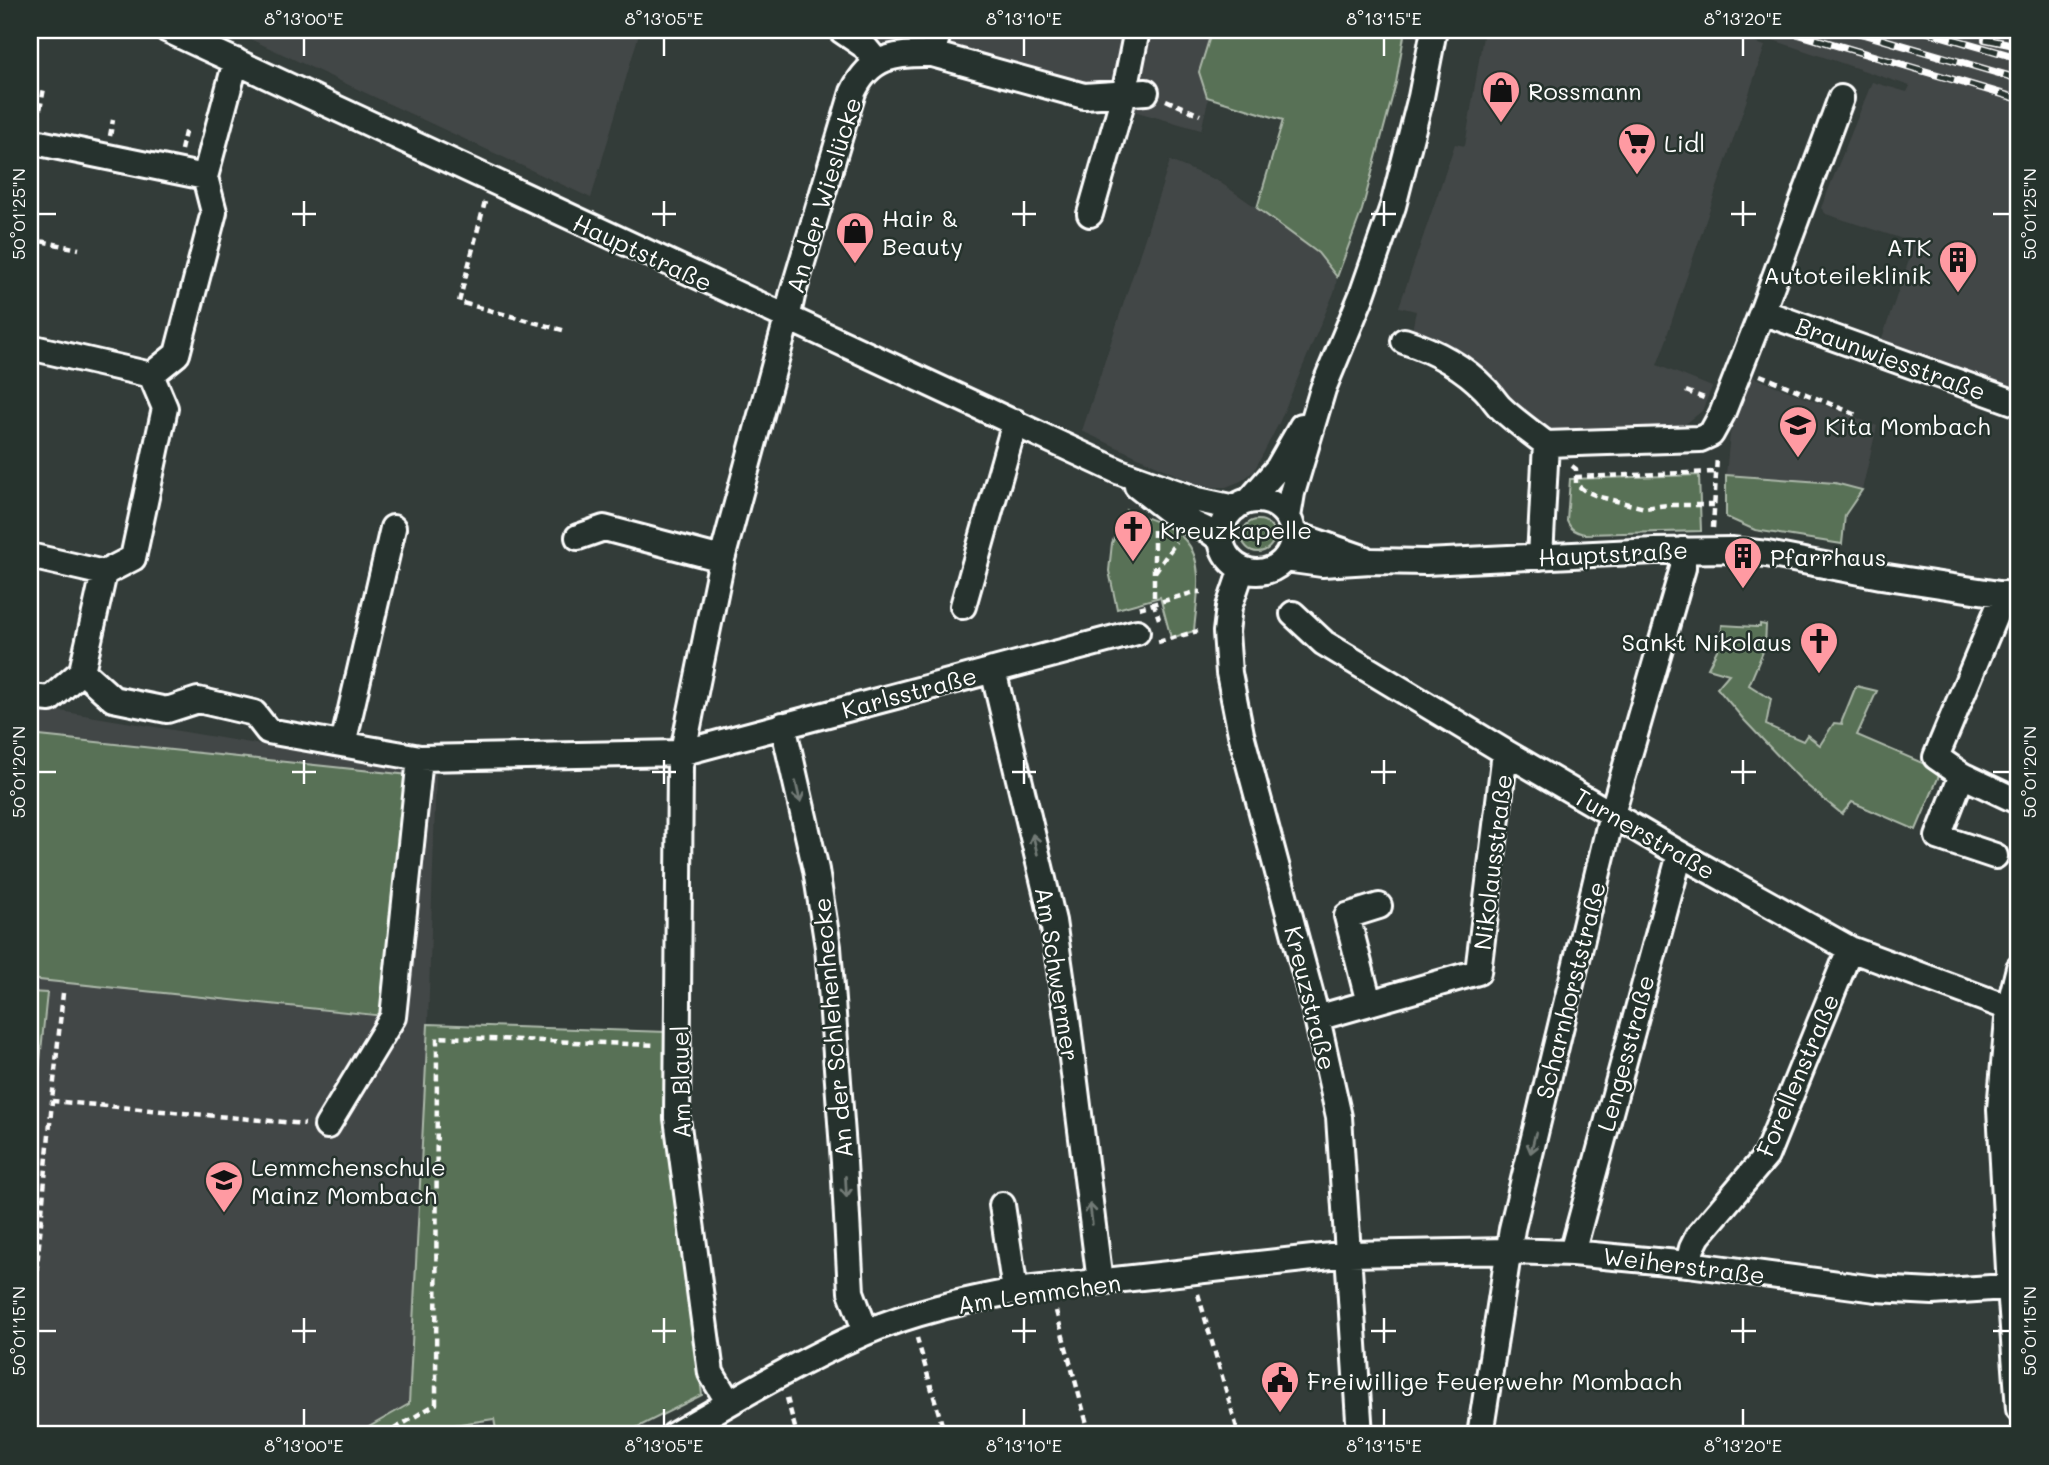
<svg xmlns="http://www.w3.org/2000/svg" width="2049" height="1465" viewBox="0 0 2049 1465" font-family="Mali,sans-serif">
<rect width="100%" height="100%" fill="#333c39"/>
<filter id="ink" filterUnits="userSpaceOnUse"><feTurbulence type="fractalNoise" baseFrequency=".0143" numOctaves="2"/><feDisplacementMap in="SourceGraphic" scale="14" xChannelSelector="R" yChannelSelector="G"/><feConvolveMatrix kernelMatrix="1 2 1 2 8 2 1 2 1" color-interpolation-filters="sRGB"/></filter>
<g filter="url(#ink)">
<path fill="#434747" d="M231,30H640L591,198Z
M824,30H1212L1199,72L1208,101L1201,130L932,54Z
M1484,30H1712L1765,46L1667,335L1668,336L1657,365L1712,387L1702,411L1683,426L1560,430L1546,428L1411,335L1416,311L1399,307L1455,144L1465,146Z
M1743,30H1982L2019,39V392L1880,344L1915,243L1826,214L1821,208L1872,82L1907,92L1910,86Z
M1170,161L1218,181L1257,208L1318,253L1337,277L1335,290L1279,423L1254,471L1241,481L1226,487H1211L1194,483L1082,431Z
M1753,377L1877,426L1862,490L1845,515L1842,544L1755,530L1726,517V475L1730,434Z
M30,706L436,774L428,1024L409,1405L355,1435H30Z"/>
<path fill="#597156" stroke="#acb8aa" stroke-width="2" d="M1212,30H1405L1396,83L1362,210L1337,277L1318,253L1257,208L1283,120L1207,97L1199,72Z
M1699,475L1701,531L1585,534C1576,532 1571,530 1567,521L1570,479Z
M1726,475L1835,483L1862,490L1845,515L1842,544L1755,530L1726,517Z
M1126,510C1145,518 1171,524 1185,540C1206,562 1196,604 1194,631L1171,638L1160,597L1117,609L1109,571L1112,543Z
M1242 536a16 16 0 1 1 32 0a16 16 0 1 1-32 0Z
M1760,624L1766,625L1765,647L1749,685L1771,699L1766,725L1803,741L1807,735L1820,745L1834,723L1843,724L1841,723L1856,686L1877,691L1857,735L1941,771L1916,830L1852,802L1842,814L1804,783L1745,721L1717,688L1729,674L1708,668L1721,642L1722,625L1756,627H1760Z
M30,735L409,775L384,1016L30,979Z
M30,992L47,993L30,1157Z
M428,1024L667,1032L668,1117L702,1395L622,1435H497L494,1419L401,1433L400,1435H355L409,1404Z"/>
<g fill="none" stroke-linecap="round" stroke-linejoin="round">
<defs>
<path id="minor" d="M168,30L1120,472L1198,500L1235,508
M841,30L863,45L877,62
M932,54L939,30
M30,141L205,177
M1090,214L1124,95L1137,30
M1762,312L2019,404
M1404,341C1435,351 1463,366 1485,389C1490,394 1494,400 1499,406C1513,420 1531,432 1546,444
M30,347L151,375
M1546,444L1700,439L1711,434L1722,414L1762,312L1841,98
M1137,486L1173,514L1209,531L1221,540
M1221 536a36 36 0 1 1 72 0a36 36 0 1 1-72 0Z
M1250,500L1278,468L1302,426
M1288,517L1292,493L1323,389L1362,295L1393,206L1421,97L1434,30
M1294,534L1363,558
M578,537L604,528L722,559
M30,556L104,573
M1540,557L1546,444
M1285,559L1322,564L1371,561L1426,562L1655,551L1731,550L1767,554L1881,576L2019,597
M1242,569L1229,607L1226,632L1229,673L1241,734L1317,1018L1339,1117L1360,1435
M2004,594L1936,757L1962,775L2017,801
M963,606L1015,422
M1293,614L1324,643L1505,752L1680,854L1850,949L2009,1008L2019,1005
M993,670L1053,921L1067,1018L1100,1282
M82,671L104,573L133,558L165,408L151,375L177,354L214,212L205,177L236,61
M30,697L50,699L82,671L113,699L167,710L198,700L254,713L268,731L420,758L681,753L1137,632
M783,725L816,870L828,947L844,1162L851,1292L866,1332
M343,744L393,528
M1962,775L1938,837L1995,856
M2019,968L2009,1008L2000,1109L2010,1287L2019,1409
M1369,1003L1347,916L1379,906
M1317,1018L1478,972L1505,752
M327,1126L393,1017L420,758
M1002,1205L1015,1291
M1572,1253L1680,854
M1688,1264L1692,1248L1698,1236L1766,1156L1850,949
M729,1403L711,1373L677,1118L680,766L722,559L787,319L792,296L853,92C870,56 895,53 932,54L1084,96L1146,92
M674,1435C736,1399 798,1362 864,1333C912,1312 964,1301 1015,1291L1349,1254L1509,1251L1572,1253L1688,1264L1876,1289L1933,1292L2019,1286
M1480,1435L1512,1229L1612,814L1683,568V550"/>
</defs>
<use href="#minor" stroke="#fff" stroke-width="30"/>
<path stroke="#fff" stroke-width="4.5" stroke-dasharray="7 5" stroke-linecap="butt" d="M1166,100L1200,115
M30,102L39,113
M38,121L44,88
M110,136L113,120
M181,150L186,128
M485,202L459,302L566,331
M30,239L79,249
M1760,375L1857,415
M1686,391L1704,398
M1572,466L1576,469V484L1585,491L1600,497L1645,508L1667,505H1714
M1575,477L1716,472
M1713,528L1717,457
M1154,530V604L1159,619
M1155,572L1176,542
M1139,608L1195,592H1201
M1158,642L1198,631
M63,993L52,1101L305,1124
M1198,1294L1239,1435
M1056,1311L1090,1435
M917,1338L945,1435
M30,1344L52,1101
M787,1398L797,1435
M384,1435L436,1404L437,1037L656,1045"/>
<use href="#minor" stroke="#26332d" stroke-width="24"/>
<defs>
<path id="rail" d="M1785,30L2019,99
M1850,30L2019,79
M1921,30L2019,58
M1985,39L2019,46"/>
</defs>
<use href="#rail" stroke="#fff" stroke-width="8"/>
<use href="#rail" stroke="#26332d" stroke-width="5" stroke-dasharray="16" stroke-linecap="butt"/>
</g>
<defs><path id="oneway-shaft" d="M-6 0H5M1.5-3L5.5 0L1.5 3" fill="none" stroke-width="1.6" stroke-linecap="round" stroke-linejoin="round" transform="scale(1.75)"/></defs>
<g stroke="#727a76">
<use href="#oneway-shaft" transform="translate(798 792) rotate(77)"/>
<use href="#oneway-shaft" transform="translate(1035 844) rotate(-103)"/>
<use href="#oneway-shaft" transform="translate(1533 1143) rotate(104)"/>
<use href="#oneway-shaft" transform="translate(846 1187) rotate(87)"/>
<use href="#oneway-shaft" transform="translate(1091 1214) rotate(-97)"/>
</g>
</g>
<path fill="none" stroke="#fff" stroke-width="2.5" d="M304,38V56M664,38V56M1024,38V56M1384,38V56M1743,38V56M304,201V226M664,201V226M1024,201V226M1384,201V226M1743,201V226M38,214H56M292,214H316M652,214H676M1012,214H1036M1371,214H1396M1731,214H1756M1993,214H2010M304,760V784M664,760V784M1024,760V784M1384,760V784M1743,760V784M38,772H56M292,772H316M652,772H676M1012,772H1036M1371,772H1396M1731,772H1756M1993,772H2010M304,1318V1343M664,1318V1343M1024,1318V1343M1384,1318V1343M1743,1318V1343M38,1331H56M292,1331H316M652,1331H676M1012,1331H1036M1371,1331H1396M1731,1331H1756M1993,1331H2010M304,1409V1426M664,1409V1426M1024,1409V1426M1384,1409V1426M1743,1409V1426"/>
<defs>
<symbol id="shop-pin" viewBox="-11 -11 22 30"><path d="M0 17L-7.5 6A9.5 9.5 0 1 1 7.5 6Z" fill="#ff9aa2" stroke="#26332d"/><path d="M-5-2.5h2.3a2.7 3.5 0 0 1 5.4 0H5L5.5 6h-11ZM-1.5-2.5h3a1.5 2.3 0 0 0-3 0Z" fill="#111"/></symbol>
<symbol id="supermarket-pin" viewBox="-11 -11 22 30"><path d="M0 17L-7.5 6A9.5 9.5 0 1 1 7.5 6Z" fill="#ff9aa2" stroke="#26332d"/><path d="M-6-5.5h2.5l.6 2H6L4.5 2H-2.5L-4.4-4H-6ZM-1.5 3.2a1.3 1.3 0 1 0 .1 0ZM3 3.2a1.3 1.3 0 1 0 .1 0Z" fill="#111"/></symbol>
<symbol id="building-pin" viewBox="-11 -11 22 30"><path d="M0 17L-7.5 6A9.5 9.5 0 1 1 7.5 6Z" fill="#ff9aa2" stroke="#26332d"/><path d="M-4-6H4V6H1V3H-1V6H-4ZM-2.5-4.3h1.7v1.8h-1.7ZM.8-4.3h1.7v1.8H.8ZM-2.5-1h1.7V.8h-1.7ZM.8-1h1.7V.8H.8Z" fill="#111"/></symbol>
<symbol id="school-pin" viewBox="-11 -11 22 30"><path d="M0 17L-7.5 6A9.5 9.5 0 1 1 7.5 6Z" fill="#ff9aa2" stroke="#26332d"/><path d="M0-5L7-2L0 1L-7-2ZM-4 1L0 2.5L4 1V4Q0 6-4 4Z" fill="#111"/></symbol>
<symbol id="church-pin" viewBox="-11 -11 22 30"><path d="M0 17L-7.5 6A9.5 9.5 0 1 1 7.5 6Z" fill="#ff9aa2" stroke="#26332d"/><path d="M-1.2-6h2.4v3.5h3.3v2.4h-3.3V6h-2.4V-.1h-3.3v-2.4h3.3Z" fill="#111"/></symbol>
<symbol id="civic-pin" viewBox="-11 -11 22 30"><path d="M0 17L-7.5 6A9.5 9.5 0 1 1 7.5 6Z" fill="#ff9aa2" stroke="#26332d"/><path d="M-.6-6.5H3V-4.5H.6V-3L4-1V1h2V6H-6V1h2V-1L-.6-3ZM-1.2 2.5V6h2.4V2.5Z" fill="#111"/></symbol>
</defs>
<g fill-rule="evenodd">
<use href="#shop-pin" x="1479" y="68" width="44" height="60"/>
<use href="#supermarket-pin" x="1615" y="120" width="44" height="60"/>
<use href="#shop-pin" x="833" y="209" width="44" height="60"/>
<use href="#building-pin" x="1936" y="238" width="44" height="60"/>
<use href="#school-pin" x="1776" y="403" width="44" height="60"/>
<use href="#church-pin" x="1111" y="507" width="44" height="60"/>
<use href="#building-pin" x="1721" y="534" width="44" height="60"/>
<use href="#church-pin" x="1797" y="619" width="44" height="60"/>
<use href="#school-pin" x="202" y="1158" width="44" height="60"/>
<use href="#civic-pin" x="1258" y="1358" width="44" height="60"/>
</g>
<g text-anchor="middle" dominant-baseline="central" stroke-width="5" stroke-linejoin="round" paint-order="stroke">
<g font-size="24" fill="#fff" stroke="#26332d" text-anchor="start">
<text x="1528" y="90">Rossmann</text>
<text x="1664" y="142">Lidl</text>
<text x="882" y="217">Hair &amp;<tspan x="882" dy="28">Beauty</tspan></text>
<text x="1931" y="246" text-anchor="end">ATK<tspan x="1931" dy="28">Autoteileklinik</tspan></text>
<text x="1825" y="425">Kita Mombach</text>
<text x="1160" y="529">Kreuzkapelle</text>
<text x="1770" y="556">Pfarrhaus</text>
<text x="1792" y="641" text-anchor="end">Sankt Nikolaus</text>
<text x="251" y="1166">Lemmchenschule<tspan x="251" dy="28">Mainz Mombach</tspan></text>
<text x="1307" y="1380">Freiwillige Feuerwehr Mombach</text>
</g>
<g font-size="24" fill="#fff" stroke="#26332d">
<text transform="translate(823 195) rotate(-73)">An der Wieslücke</text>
<text transform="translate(643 252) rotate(25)">Hauptstraße</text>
<text transform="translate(1891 358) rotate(20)">Braunwiesstraße</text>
<text transform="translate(1613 553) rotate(-3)">Hauptstraße</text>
<text transform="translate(909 692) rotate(-15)">Karlsstraße</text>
<text transform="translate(1645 833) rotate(30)">Turnerstraße</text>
<text transform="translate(1492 862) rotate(-83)">Nikolausstraße</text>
<text transform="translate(1058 974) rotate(81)">Am Schwermer</text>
<text transform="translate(1570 990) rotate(-76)">Scharnhorststraße</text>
<text transform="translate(1311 998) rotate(76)">Kreuzstraße</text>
<text transform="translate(832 1028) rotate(-95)">An der Schlehenhecke</text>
<text transform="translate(1625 1053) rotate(-75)">Lengesstraße</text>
<text transform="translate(1797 1075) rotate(-67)">Forellenstraße</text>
<text transform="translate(680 1082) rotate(-91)">Am Blauel</text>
<text transform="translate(1684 1265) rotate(7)">Weiherstraße</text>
<text transform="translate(1039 1293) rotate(-8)">Am Lemmchen</text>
</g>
</g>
<rect width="2049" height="1465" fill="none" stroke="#26332d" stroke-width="77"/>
<rect x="38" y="38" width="1972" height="1388" fill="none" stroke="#fff" stroke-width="2.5"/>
<g font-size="18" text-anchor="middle" fill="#fff">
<text x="304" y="25">8°13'00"E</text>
<text x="664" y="25">8°13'05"E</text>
<text x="1024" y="25">8°13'10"E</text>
<text x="1384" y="25">8°13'15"E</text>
<text x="1743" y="25">8°13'20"E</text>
<text transform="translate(19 214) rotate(-90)" y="6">50°01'25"N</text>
<text transform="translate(2030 214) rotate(-90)" y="6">50°01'25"N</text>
<text transform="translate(19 772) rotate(-90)" y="6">50°01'20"N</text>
<text transform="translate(2030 772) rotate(-90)" y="6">50°01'20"N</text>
<text transform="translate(19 1331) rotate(-90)" y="6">50°01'15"N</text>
<text transform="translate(2030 1331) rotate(-90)" y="6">50°01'15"N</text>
<text x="304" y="1452">8°13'00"E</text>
<text x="664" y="1452">8°13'05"E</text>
<text x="1024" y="1452">8°13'10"E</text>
<text x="1384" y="1452">8°13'15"E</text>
<text x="1743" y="1452">8°13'20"E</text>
</g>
</svg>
